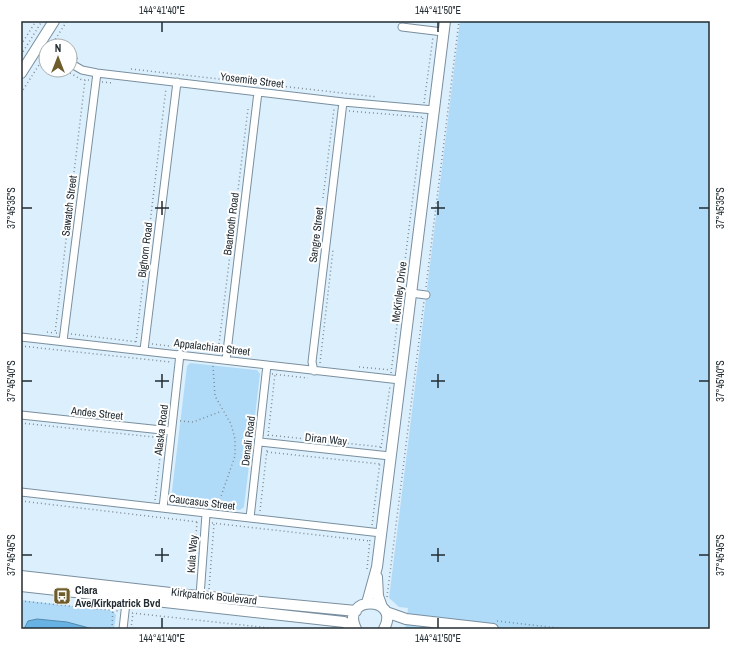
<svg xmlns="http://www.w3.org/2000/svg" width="731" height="650" viewBox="0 0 731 650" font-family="'Archivo Narrow',sans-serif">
<rect width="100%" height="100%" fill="#dceffd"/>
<path fill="#b0dbf8" d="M460,21H710V629H405L408,608L399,607L389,598Z
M190,363L257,370L260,374L244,507L240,510L174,503L171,499L187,366Z
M21,600L113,611L116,615L114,629H21Z"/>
<path fill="#68b3e3" stroke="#538aae" d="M37,619L67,622L93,629H24L28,621Z"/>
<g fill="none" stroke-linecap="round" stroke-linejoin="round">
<defs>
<path id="street" d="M402,27L443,32
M70,63L82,70L97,73L343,102L434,110
M411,293L426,295
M21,337L400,380
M63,341L97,73
M144,350L177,82
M226,360L258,92
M314,371L312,362L343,102
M21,415L171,431
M260,442L390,456
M21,492L381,533
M163,508L180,354
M250,518L267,365
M200,596L206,514
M123,629L127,594"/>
<path id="secondary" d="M21,73L54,21
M21,576L188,595L356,611
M377,577L378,596L382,607
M21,586L344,622L356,629
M367,603L377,567L445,21
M386,612L406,619L493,629
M356,629C339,595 402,595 384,629"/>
</defs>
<use href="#street" stroke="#798f9f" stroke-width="9"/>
<use href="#secondary" stroke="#798f9f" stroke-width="12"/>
<path stroke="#7f8d97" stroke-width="1.5" stroke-dasharray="1 3" stroke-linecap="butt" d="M53,43L57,46
M21,45L36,21
M51,46L67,21
M70,54L80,60
M21,55L42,21
M131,69L377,97
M70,73L82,80H89
M102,82L114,83
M21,93L46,54
M424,103L433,37
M349,111L422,117
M323,198L334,109
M426,287L459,21
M47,332L55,333
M57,333H55L85,80
M71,334L138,342
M136,342L166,88
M152,344L178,347
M21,346L171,362
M218,352L248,109
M320,363L333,250
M213,366L215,396L231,424L235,439V456L217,508
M359,367L391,370
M391,373L423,116
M272,374L308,378
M180,421L193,422L222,411
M21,423L163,438
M268,435L382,447
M268,436L275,374
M381,448L390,386
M267,452L380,464
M155,500L162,439
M21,501L198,522
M260,511L267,450
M212,523L370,541
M372,525L380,462
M194,563L197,522
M367,569L370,539
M209,589L214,524
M387,597L424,301
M21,601L118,611
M132,613L279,629
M497,621L567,629
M112,629L113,605
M131,629L133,613
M530,629L531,625"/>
<use href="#street" stroke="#fff" stroke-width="7"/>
<use href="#secondary" stroke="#fff" stroke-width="10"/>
</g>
<path fill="none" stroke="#222c32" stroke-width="1.5" d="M162,22V32M438,22V32M162,201V215M438,201V215M22,208H32M155,208H169M431,208H445M699,208H709M162,374V388M438,374V388M22,381H32M155,381H169M431,381H445M699,381H709M162,548V562M438,548V562M22,555H32M155,555H169M431,555H445M699,555H709M162,618V628M438,618V628"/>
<defs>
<symbol id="bus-square" viewBox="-11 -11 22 22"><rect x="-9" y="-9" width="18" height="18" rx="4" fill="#6f5c2b" stroke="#fff"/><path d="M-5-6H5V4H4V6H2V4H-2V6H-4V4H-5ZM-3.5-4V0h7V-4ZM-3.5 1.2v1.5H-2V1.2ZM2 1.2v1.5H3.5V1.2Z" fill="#fff"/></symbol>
</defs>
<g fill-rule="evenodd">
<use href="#bus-square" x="52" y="586" width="20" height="20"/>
</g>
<g text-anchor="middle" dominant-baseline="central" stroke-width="4" stroke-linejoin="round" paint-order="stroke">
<g font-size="11" fill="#222c32" stroke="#fff">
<text transform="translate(252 80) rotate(7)">Yosemite Street</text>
<text transform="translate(69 206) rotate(-83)">Sawatch Street</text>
<text transform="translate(231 224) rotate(-83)">Beartooth Road</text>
<text transform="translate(316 235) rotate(-83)">Sangre Street</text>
<text transform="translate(145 250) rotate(-83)">Bighorn Road</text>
<text transform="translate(399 292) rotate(-83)">McKinley Drive</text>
<text transform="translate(212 347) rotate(7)">Appalachian Street</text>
<text transform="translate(97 413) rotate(6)">Andes Street</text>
<text transform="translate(161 430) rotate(-83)">Alaska Road</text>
<text transform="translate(326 439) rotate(6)">Diran Way</text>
<text transform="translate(248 441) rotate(-83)">Denali Road</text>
<text transform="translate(202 502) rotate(7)">Caucasus Street</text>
<text transform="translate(192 554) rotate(-86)">Kula Way</text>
<text transform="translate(214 596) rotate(6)">Kirkpatrick Boulevard</text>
</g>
<g font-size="11" font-weight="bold" fill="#222c32" stroke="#fff" text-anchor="start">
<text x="75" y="590">Clara<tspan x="75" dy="13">Ave/Kirkpatrick Bvd</tspan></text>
</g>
</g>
<rect width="731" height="650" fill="none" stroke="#ffffff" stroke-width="44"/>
<g transform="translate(58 58)"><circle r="19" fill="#ffffff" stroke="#a7abad"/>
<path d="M0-3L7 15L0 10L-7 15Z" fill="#6f5c2b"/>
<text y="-6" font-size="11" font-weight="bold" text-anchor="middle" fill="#222c32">N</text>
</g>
<rect x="22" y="22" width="687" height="606" fill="none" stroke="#222c32" stroke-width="1.5"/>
<g font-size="10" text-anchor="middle" fill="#222c32">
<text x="162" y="14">144°41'40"E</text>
<text x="438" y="14">144°41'50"E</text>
<text transform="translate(11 208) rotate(-90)" y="4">37°45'35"S</text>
<text transform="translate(720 208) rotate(-90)" y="4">37°45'35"S</text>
<text transform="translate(11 381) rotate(-90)" y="4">37°45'40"S</text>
<text transform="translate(720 381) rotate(-90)" y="4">37°45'40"S</text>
<text transform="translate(11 555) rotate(-90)" y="4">37°45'45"S</text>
<text transform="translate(720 555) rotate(-90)" y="4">37°45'45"S</text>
<text x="162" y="642">144°41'40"E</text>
<text x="438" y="642">144°41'50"E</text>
</g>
</svg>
